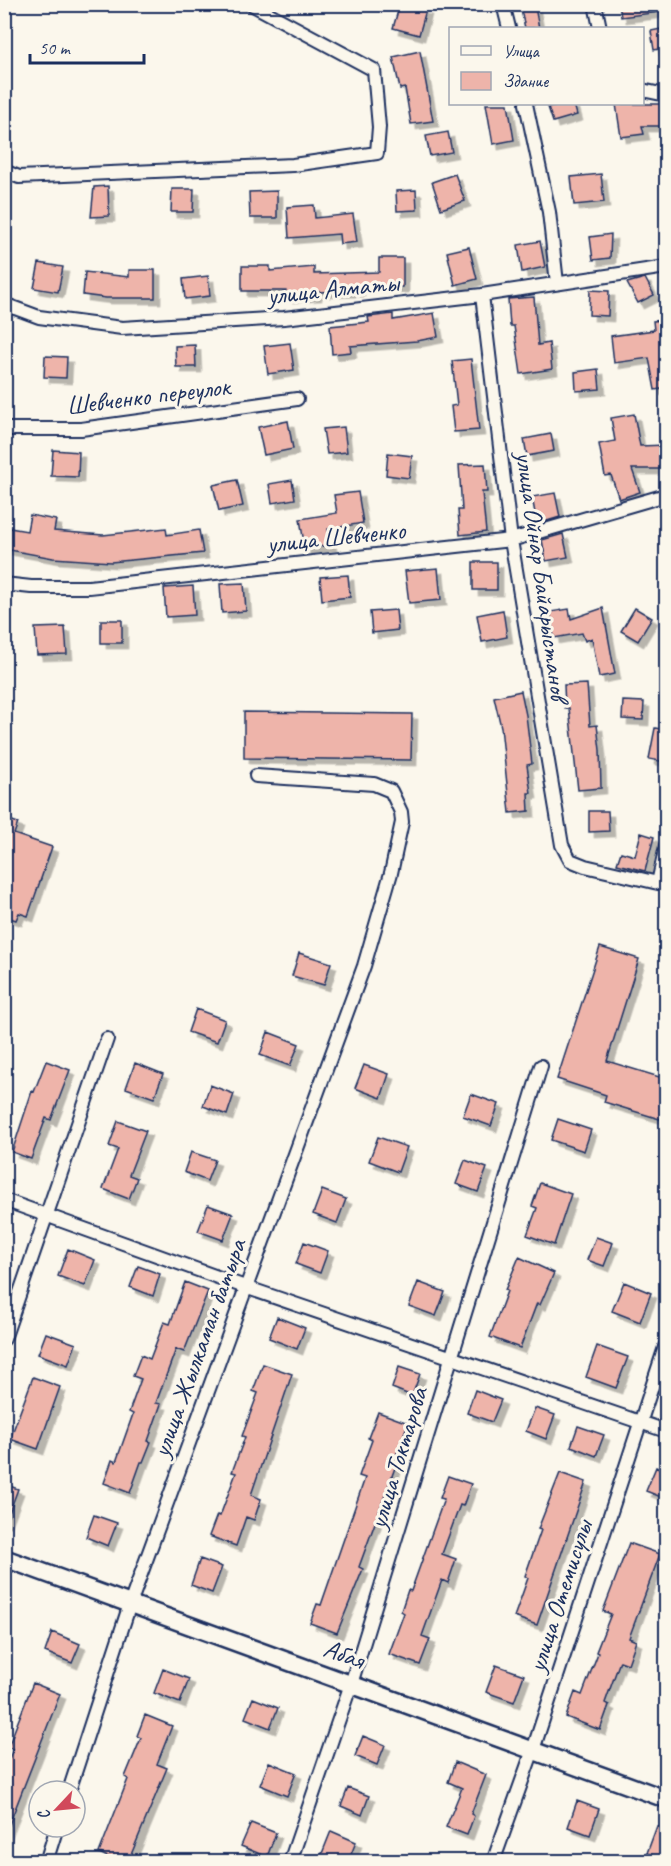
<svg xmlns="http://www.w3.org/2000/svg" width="671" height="1866" viewBox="0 0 671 1866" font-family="Caveat,sans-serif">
<defs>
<filter id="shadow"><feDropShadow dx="5.5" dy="5.5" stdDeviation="0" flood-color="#0004"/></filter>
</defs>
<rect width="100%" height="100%" fill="#fbf7ec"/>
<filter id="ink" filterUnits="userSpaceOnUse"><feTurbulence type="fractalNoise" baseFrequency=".0167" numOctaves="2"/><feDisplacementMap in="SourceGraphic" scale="12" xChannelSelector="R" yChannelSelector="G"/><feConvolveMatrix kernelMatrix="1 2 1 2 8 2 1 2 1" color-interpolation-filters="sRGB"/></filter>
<g filter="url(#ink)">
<path fill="#eeb4aa" stroke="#1b2f5e" stroke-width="1.5" filter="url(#shadow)" d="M400,4L426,10L419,35L393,28Z
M619,4H658L659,12L621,17Z
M535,7L539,28H525L521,10Z
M666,28V48L654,50L651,31Z
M420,51L433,121L411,124L405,88L400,89L393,57Z
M486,104H508L514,140L493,144Z
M561,104H574L577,115L553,122L548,107Z
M616,104H666V126H642L644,134L621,137Z
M448,132L452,152L430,156L426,136Z
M455,174L465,201L441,209L432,182Z
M601,174L604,202L574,205L571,177Z
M108,186L109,216L91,217L94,187Z
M172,189H194L193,212H171Z
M416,190L417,210L397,211L396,191Z
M277,191V218H250L249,192Z
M314,205L315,218L353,214L357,242L340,244L339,234L289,238L287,207Z
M611,234L610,258L593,260L590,237Z
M540,241L545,267L522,272L518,245Z
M469,247L477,279L455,285L447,252Z
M379,258H403V287H358L359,291L316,292V295L287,297L286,291H242V266H270V271L314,267V274L379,272Z
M39,263L63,267L58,292L34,288Z
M129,270H155V298H106L83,295L85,272L129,277Z
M208,276L210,296L185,299L183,279Z
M645,278L654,295L638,303L627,283Z
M590,290L609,291L608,316L589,315Z
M534,297L538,345L549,343L552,369L521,374L514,326H510L508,299Z
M434,313L438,337L417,341L350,346L351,352L332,354L330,326L369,322L368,317L393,314V320Z
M666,320V388L655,390L649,358L614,363L611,336L654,330L653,321Z
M290,343L294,370L268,374L264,346Z
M195,345L196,367H176L175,346Z
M45,356L67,357L66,378L44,377Z
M471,359L479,430L454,432L451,406L457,405L452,361Z
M598,369L600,389L576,391L575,372Z
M634,414L640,446L666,445V469H632L640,492L619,499L611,475L605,476L599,444L615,441L611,418Z
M288,421L293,449L264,455L258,427Z
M344,427L347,452L327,454L323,429Z
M551,434L554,451L527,456L524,439Z
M53,450L79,452L78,477L51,476Z
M388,453L412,456L409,478L386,475Z
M485,464L487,492H482L486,532L460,535L458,510H462L459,465Z
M237,480L243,506L219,511L213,485Z
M292,480L295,499L272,503L269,484Z
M358,492L363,523L328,529L331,545L305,549L300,519L337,513L334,495Z
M555,493L560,517L537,524L532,497Z
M30,515L56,520L54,531L103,535L166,528L167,535L199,530L203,553L111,562L53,558L4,549V527L27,531Z
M563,534L568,557L546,561L542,540Z
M473,562H497V590H473Z
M438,568L441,600L409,603L405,571Z
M348,575L350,597L322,600L320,577Z
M244,583L246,611L222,613L220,584Z
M193,586L195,615L166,617L164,588Z
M603,608L615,674L599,677L592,638L585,641L582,633L554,638L550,612L569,609L571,619Z
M635,608L652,618L638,641L621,631Z
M396,610L398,630L372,633L370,612Z
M503,610L507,637L482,642L477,615Z
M101,620H122V643H101Z
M65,627L67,654L37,655L35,628Z
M587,684L590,726L597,725L600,750L601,788L578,790L569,708H565L564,685Z
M521,691L526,715L532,764L527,765L531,793H528L529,811L510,813L501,727L494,697Z
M623,701L644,702L643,720L622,719Z
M244,712L412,714L411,760L244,758Z
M655,728L666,730V762L649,759Z
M589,811H608L609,831L589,832Z
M4,818L18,823L14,834L52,847L28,916L19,913L16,920L4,916Z
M641,833L654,837L645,871L617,864L621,852L635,856Z
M600,947L639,959L607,1061L666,1079V1121L604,1102L606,1095L557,1079Z
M299,953L331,963L324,985L292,976Z
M196,1009L225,1020L217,1042L188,1032Z
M268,1032L299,1044L290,1066L260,1055Z
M46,1061L70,1070L51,1120L46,1118L31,1159L12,1152L32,1091L34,1092Z
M135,1063L163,1074L154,1098L126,1088Z
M364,1065L389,1074L381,1098L355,1088Z
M210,1085L234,1094L227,1115L203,1106Z
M471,1094L499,1104L491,1126L463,1116Z
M558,1119L591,1130L584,1151L551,1140Z
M118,1121L146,1131L129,1175L137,1178L129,1199L103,1189L118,1149L109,1146Z
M378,1137L407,1147L398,1172L369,1161Z
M191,1152L215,1160L207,1181L184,1172Z
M465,1160L487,1168L478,1192L456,1184Z
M540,1183L571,1194L554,1245L527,1235L537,1208L532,1206Z
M322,1190L346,1199L337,1223L313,1214Z
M208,1205L233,1214L223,1240L198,1231Z
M596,1237L613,1243L604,1266L587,1260Z
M304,1242L328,1251L320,1273L296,1264Z
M68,1249L95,1260L85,1286L58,1276Z
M519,1257L554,1273L540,1305L537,1303L520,1348L490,1337L507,1291L505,1290Z
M138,1266L160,1274L153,1296L130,1287Z
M185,1282L208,1291L184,1352L176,1349L156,1403L161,1404L148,1441L151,1442L143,1462H141L130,1493L104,1483L112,1460L116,1462L133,1414L129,1412L141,1379L133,1376L141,1355L150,1359L164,1322L170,1324Z
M418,1282L445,1292L436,1316L409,1306Z
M624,1282L651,1293L640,1322L612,1311Z
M277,1317L305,1328L297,1349L269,1338Z
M46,1333L76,1344L68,1365L38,1354Z
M597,1346L628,1357L616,1388L586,1377Z
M263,1364L292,1374L251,1495L261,1499L254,1520L246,1517L236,1546L209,1536L217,1515L220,1516L236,1473L232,1472L245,1437L242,1436L258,1393L253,1391Z
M399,1367L420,1374L412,1396L392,1388Z
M33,1377L60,1387L38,1449L10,1439Z
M475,1390L501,1400L492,1422L467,1413Z
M535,1408L555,1415L546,1439L526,1431Z
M378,1412L408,1423L393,1464L396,1465L359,1567L363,1569L337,1633L310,1623L317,1604L321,1605L365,1478L359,1476L372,1440L368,1438Z
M578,1426L604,1435L596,1456L571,1446Z
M656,1467L666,1471V1499L646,1491Z
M560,1473L586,1482L537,1625L514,1617L528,1578L525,1576L541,1530L538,1529Z
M448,1476L471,1484L463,1506L460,1505L442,1554L456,1559L448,1583L442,1580L422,1636L430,1639L420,1665L389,1654L404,1613L401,1611L408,1590L411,1591L444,1499L440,1498Z
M4,1484L18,1489L6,1521H4Z
M94,1515L117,1523L108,1546L86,1537Z
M629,1543L660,1554L629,1638L636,1641L628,1664L620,1661L605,1703L609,1705L600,1730L566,1717L575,1692L582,1695L598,1653L596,1652L611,1614L603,1611Z
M200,1559L222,1567L212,1593L191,1585Z
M52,1632L80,1644L72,1663L45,1652Z
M496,1665L524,1675L514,1702L486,1692Z
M163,1669L189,1679L180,1703L154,1693Z
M33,1683L60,1694L5,1835L4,1771L13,1749L8,1747Z
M253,1698L278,1708L270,1728L245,1718Z
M145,1715L172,1726L157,1764L167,1768L128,1862H120L99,1853L128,1779L125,1777L141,1738L137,1736Z
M363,1736L385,1745L377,1765L355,1756Z
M269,1762L296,1773L287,1796L260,1785Z
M455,1762L486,1775L471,1814L474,1816L467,1835L446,1827L462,1788L448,1782Z
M348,1788L369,1796L362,1815L341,1806Z
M577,1801L599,1809L590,1835L568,1827Z
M251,1823L276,1833L267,1857L241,1846Z
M657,1826L666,1829V1860L647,1853Z
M331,1831L356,1842L348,1862H336L321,1856Z"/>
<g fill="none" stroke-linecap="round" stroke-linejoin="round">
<defs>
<path id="street" d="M503,4L509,28
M595,4L600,28
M642,90L666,95
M526,104L549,212L557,283
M4,171L19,177L293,165L377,153L379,127L374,70L251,4
M482,295L511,540L562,845L570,860L585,866L658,883L666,882
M4,304L39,317L122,328L284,318L482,295L666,267
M4,429H81L297,399
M4,584L31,587H89L511,540L666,495
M658,883L666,846
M4,1200L245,1287L666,1431
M4,1339L107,1039
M69,1791L130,1604L364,966L391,873L402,822L401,812L391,791L374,784L256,776
M46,1862L57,1827
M290,1862L351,1684L541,1066
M493,1862L533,1750L666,1344"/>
<path id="secondary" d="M4,1558L666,1799"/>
</defs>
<use href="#street" stroke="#1b2f5e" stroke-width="16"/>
<use href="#secondary" stroke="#1b2f5e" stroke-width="21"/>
<use href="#street" stroke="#fbf7ec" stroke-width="12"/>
<use href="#secondary" stroke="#fbf7ec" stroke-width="16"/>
</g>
</g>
<g text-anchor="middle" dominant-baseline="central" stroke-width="6" stroke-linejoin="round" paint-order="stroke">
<g font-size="26" fill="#1b2f5e" stroke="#fbf7ec">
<text transform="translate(333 289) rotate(-6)">улица Алматы</text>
<text transform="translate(148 396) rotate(-7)">Шевченко переулок</text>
<text transform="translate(336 537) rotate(-6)">улица Шевченко</text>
<text transform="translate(542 576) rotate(82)">улица Ойнар Байарыстанов</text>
<text transform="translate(199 1348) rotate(-70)">улица Жылкаман батыра</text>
<text transform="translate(398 1458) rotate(-73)">улица Токтарова</text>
<text transform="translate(560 1596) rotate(-72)">улица Отемисулы</text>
<text transform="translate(344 1654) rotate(20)">Абая</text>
</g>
</g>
<rect width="671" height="1866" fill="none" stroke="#fbf7ec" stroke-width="24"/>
<rect x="12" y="12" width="647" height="1842" fill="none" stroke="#1b2f5e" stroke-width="2" filter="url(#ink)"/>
<rect x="449" y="27" width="195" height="78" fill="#fbf7ec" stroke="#a1a7b3" stroke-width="1.5"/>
<rect x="461" y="46" width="30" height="9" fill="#fbf7ec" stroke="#a1a7b3" stroke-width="1.5"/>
<text x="503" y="57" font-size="18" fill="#1b2f5e">Улица</text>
<rect x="461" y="72" width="30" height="18" fill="#eeb4aa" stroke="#a1a7b3" stroke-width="1.5"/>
<text x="503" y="87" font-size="18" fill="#1b2f5e">Здание</text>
<g transform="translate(57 1809) rotate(244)"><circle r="28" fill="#fbf7ec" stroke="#a1a7b3" stroke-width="1.5"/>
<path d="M0-4.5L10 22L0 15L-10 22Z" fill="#d1495b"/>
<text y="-9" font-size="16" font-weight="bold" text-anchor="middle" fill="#1b2f5e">С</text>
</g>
<path d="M30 54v9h114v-9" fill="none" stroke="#1b2f5e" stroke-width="3"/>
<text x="39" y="54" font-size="18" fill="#1b2f5e" stroke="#fbf7ec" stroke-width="4.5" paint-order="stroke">50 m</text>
</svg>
